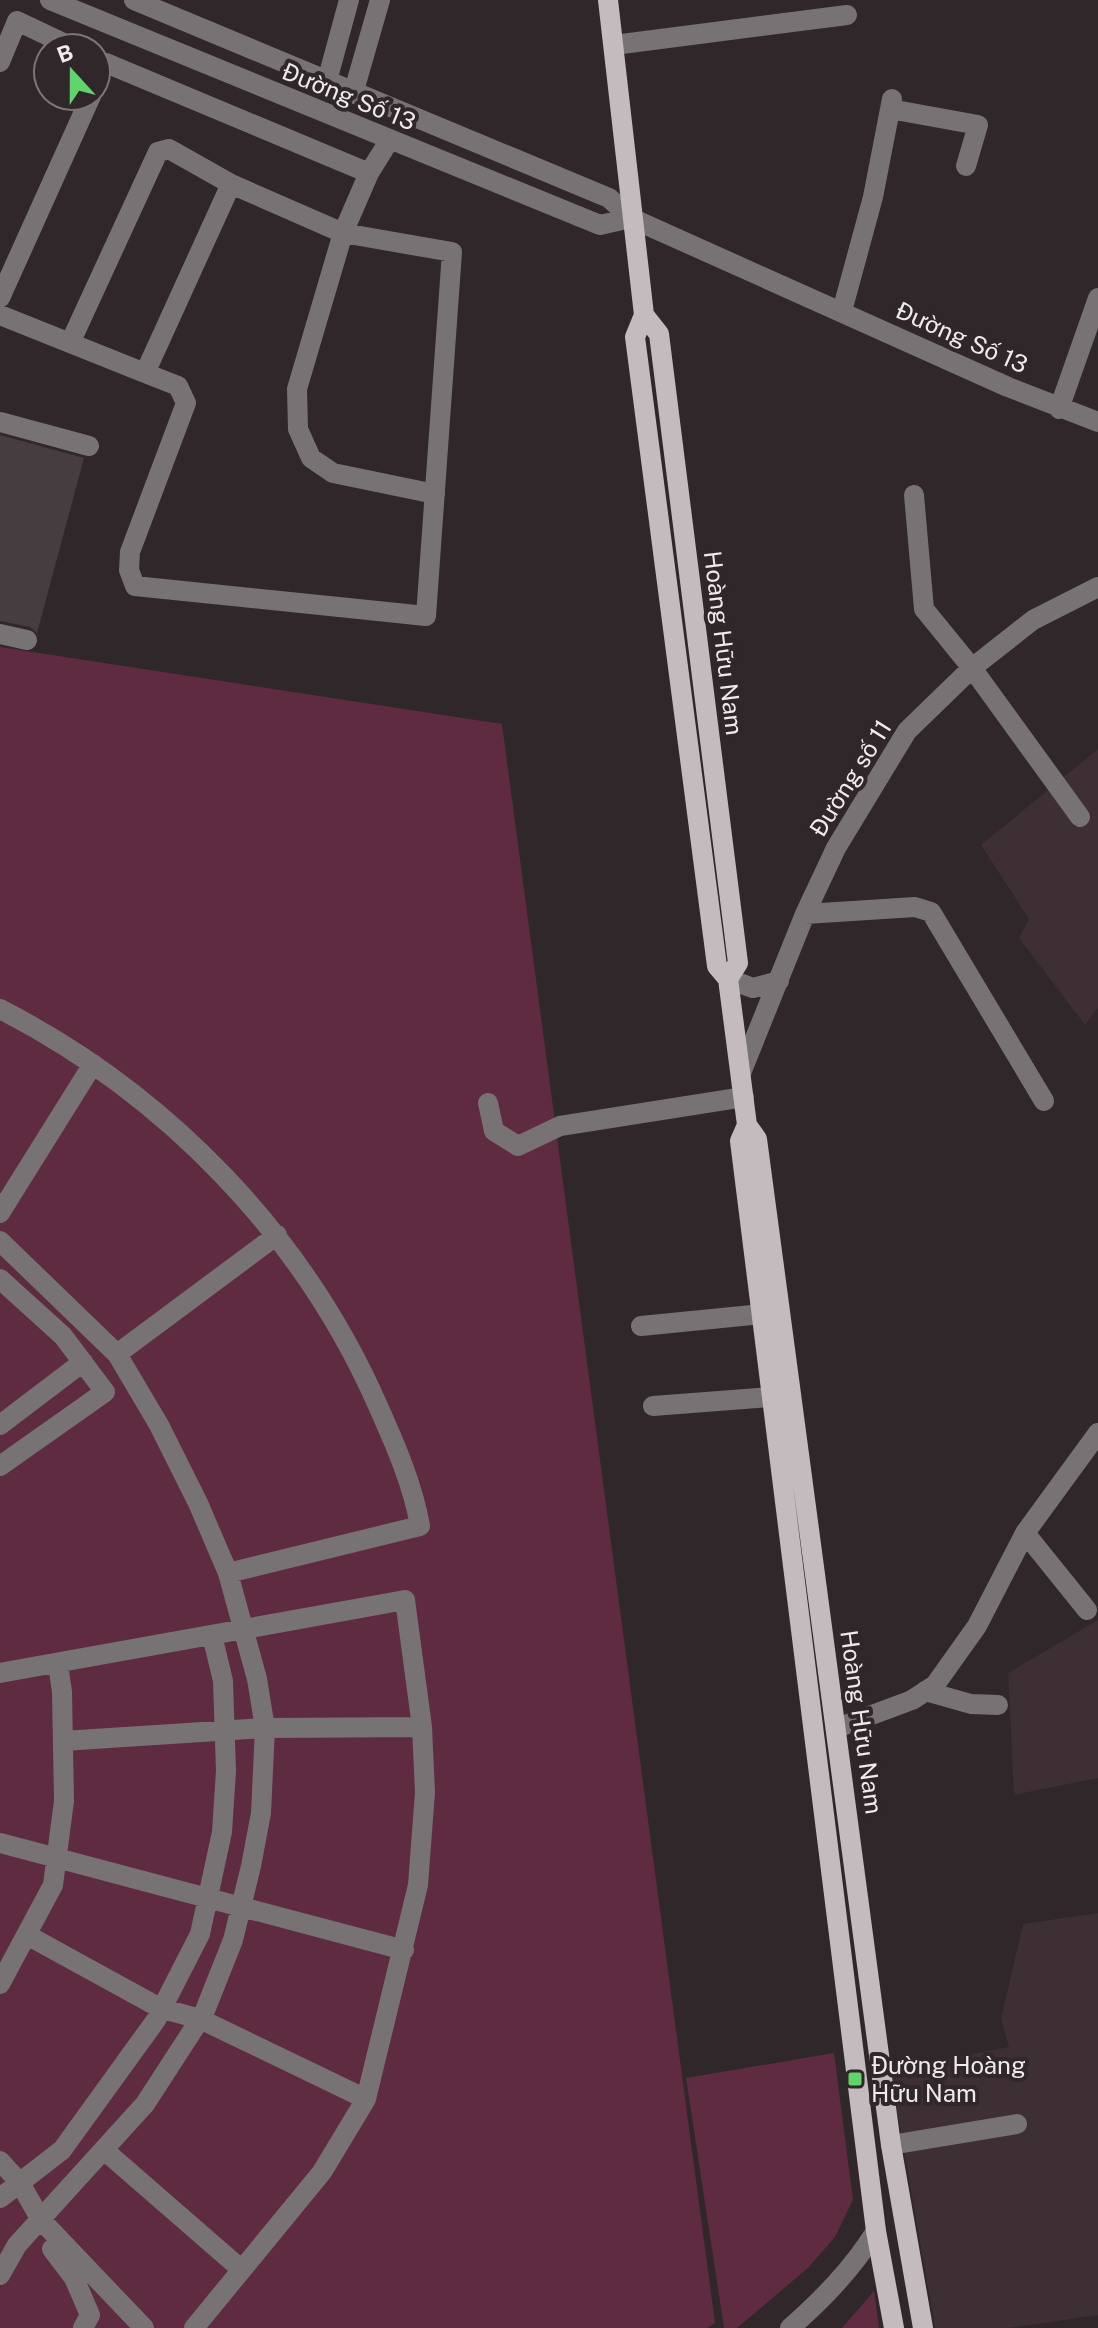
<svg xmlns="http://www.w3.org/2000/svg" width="1098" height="2328" viewBox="0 0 1098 2328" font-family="'Public Sans',sans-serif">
<rect width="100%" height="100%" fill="#2f272a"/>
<path fill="#3d2f34" d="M1098,749V1008L1085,1025L1019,938L1029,919L981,845Z
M1098,1620V1778L1014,1795L1008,1673Z
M1098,1913V2315L1009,2328H935L890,2070L1009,2047L1001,2019L1023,1924Z"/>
<path fill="#5f2b41" d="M0,647L502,724L715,2323L708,2328H0Z
M834,2053L853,2200L835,2237L808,2268L737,2328H724L686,2078Z
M874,2291L879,2328H842Z"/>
<path fill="#453d40" d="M0,435L84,458L37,633L30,627L0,621Z"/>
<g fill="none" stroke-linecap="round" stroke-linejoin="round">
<path stroke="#777274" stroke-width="20" d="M50,0L600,225L631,218
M134,0L609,198L631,218L1008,387L1098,422
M614,45L847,15
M0,62L17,21L74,48
M106,63L369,173
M327,81L349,0
M353,94L380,0
M890,109L978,125L966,166
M231,184L145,373L178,386L186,403L130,552L129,570L135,586L426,616L452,252L343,233L297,389L298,429L311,458L333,473L435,494
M0,298L91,96
M842,311L873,197L892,99
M0,315L145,373
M71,341L158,152L169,149L231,184L343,233L369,173L389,141
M1059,409L1098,298
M0,422L89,446
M914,495L924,609L972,668L1080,817
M0,634L27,640
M805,914L915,907L931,912L1044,1101
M728,979L753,988L779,981
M0,1009C166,1094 303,1235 378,1406C395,1444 413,1485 420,1526L228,1573
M741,1073L805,914L836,848L907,731L972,668L1033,620L1098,587
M488,1103L494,1131L518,1146L560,1126L744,1097
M0,1213L93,1064
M0,1241L117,1354L159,1425L198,1503L228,1573L257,1679L265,1728L261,1813L251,1866L233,1940L204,2013L145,2104L17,2245L0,2275
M0,1279L63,1336L105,1392L0,1466
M641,1326L762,1314
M117,1354L277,1235
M653,1406L771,1397
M0,1425L83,1362
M1025,1533L1087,1610
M0,1673L405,1600L422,1727L425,1792L418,1885L366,2099L322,2172L194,2328
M925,1691L971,1704L998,1705
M837,1728L912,1700L935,1685L977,1626L1025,1533L1098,1433
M63,1741L265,1728L422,1727
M0,1843L404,1950
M27,1935L160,2008L200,2019L366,2099
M0,1984L53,1885L64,1801L62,1692L58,1664
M891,2145L1017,2124
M104,2150L242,2270
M0,2161L20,2183L41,2220L144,2328
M0,2198L62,2150L156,2020L200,1934L222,1832L226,1771L223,1681L212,1635
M52,2249L74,2278L90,2315L83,2328
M790,2328C824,2298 852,2269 876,2231"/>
<path stroke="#c4bbbe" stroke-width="20" d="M608,0L644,315L659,334L738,963L728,979
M644,315L635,337L717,966L728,979L747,1125L757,1139L891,2145L923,2328
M747,1125L740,1141L876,2231L894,2328"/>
</g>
<rect fill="#60d56b" stroke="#2f272a" stroke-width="3" x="847" y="2071" width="16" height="16" rx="4"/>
<g text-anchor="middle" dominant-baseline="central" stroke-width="8" stroke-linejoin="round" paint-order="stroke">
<g font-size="24" fill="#efeaeb" stroke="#2f272a">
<text transform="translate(349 96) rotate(22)">Đường Số 13</text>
<text transform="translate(962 337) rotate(24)">Đường Số 13</text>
<text transform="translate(724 643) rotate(83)">Hoàng Hữu Nam</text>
<text transform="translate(850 778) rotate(-58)">Đường số 11</text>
<text transform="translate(862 1722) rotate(82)">Hoàng Hữu Nam</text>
</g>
<g font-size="24" fill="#efeaeb" stroke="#2f272a" text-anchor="start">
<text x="871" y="2065">Đường Hoàng<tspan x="871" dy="28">Hữu Nam</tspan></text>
</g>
</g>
<g transform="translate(72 72) rotate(339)"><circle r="38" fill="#2f272a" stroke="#7c7577" stroke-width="2"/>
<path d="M0-6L14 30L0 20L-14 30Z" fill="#60d56b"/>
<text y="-12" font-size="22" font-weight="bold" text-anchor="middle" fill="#efeaeb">B</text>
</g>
</svg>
